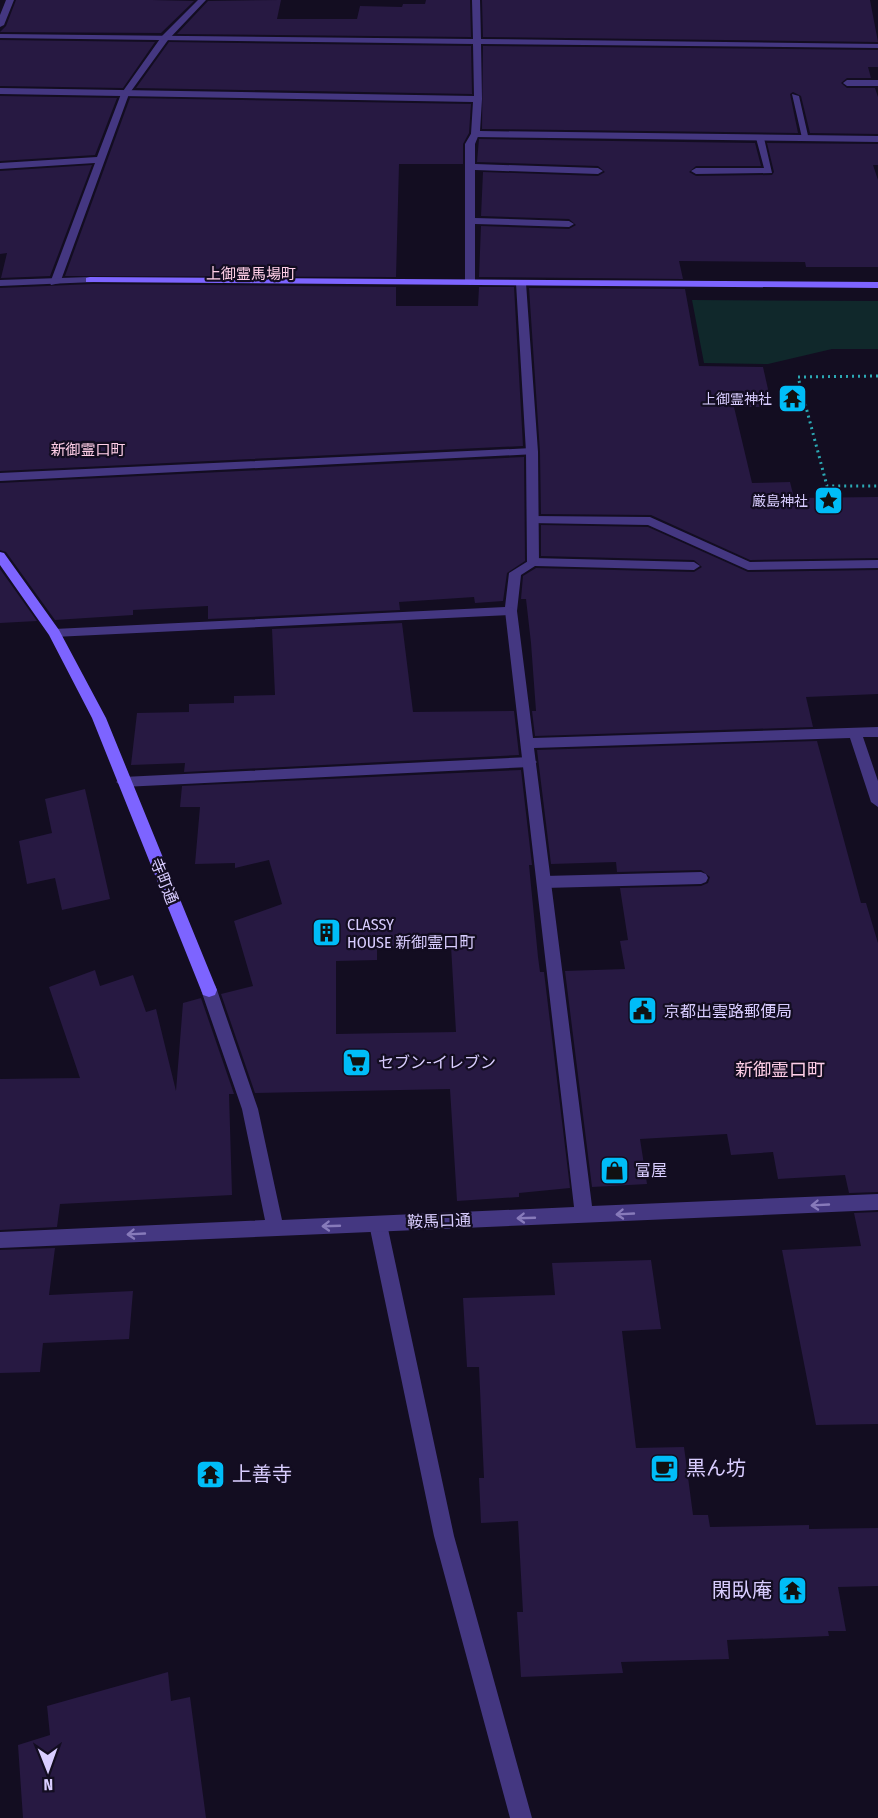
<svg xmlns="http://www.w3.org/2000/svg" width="878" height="1818" viewBox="0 0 878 1818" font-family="'Fira Sans Condensed','Noto Sans JP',sans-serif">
<rect width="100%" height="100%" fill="#130d21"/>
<path fill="#10282b" d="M692,300L878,301V349H832L768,364L704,363Z"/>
<path fill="#271942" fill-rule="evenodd" d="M16,0H151L194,1L161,33L0,32L6,26Z
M281,0L277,19H357L360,6L402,7L403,4H425L426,0H470L471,37L177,34L208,1Z
M482,0H870L878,42L483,37Z
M0,40L155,42L123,88L0,86Z
M169,42L471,46L472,94L136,88Z
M483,46L878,50V67H868L871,78H847L841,83L847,88H875L878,97V134L810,133L801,96L793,92L790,94L798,133L482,129Z
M0,96L117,98L95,155L0,161Z
M130,98L471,104L469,133L463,144V164H399L396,277L65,276Z
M479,139L755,143L761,166H696L689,172L696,176L772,175L774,172L767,143L878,144V165H873L878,180V267H806L805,262L679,261L683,279L479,277L481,226L569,229L576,225L569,219L481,216L483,172L598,176L605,172L598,166L477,162Z
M92,165L50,276L1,278L7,253L0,254V171Z
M93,284L396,287V306H478L479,287H514L523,446L0,471V288Z
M529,288L685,289L699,366L763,367L772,407H734L752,483L790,482L794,498L878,497V558L750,560L651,515L541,514L540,452Z
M524,457L525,561L507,573L503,601L475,603L474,597L399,602L400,610L208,619V606L133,610V615L55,620L6,552L0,550V483Z
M541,525L648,527L748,572L878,570V694L806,697L813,727L535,736L532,711H536L531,643L526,599H521L523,576L536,568L694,572L702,567L694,560L541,556Z
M0,569L37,621L0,623Z
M402,623L413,712L514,711L519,755L184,772L185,763L131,765L137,713L189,712V704L234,703V696L275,695L272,629Z
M817,741L861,903H866L878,943V1192L849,1193L845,1175L778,1179L773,1152L731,1155L727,1134L640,1139L647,1184L592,1187L565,971L625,969L620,941L628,940L620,888L701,886L708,883L710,877L701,870L617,872L616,862L551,864L537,750Z
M521,770L532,865H529L538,957L540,972H544L570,1188L519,1193V1197L457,1201L450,1089L255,1093L221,994L253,986L234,921L282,904L269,860L235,868V863L195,864L200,807H180L182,786ZM451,946L456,1032L336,1034V961L377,960V949Z
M85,789L110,899L62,910L55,878L27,884L19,841L52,833L45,799Z
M95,970L100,986L133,975L146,1012L156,1009L176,1091L183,1003L201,998L234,1094H229L232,1195L60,1204L57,1227L0,1230V1079L80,1078L49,987Z
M878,1212V1424L816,1425L782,1250L861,1246L854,1213Z
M55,1248L49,1295L133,1291L129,1339L43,1343L40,1372L0,1373V1250Z
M651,1260L661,1329L622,1331L636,1448L684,1447L693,1515H708L710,1527L809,1525V1529L878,1528V1586L838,1587L846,1631H828L829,1636L727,1640L729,1659L621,1662L623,1673L521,1677L517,1612H523L518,1521L481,1523L479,1478H484L479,1367H467L463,1298L555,1295L552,1263Z
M168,1672L171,1701L190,1697L206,1818H23L18,1745L50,1735L47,1706Z"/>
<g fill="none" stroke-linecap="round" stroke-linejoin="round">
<path stroke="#2ca9b4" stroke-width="3" stroke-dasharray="2 4" stroke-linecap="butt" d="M878,376L798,377L827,486H878"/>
<path fill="#443781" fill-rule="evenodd" d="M198,0H206L168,40L129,94L60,283L51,285L50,283L95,163L0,169V163L97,157L121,94L162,36Z
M878,80V86H847L843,83L847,80Z
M792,94L799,96L809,140L802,138Z
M475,131L479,134L475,144V164L598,168L603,171L598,174L475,170V218L569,221L574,224L569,227L475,224V282L470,285L465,282V144L472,132Z
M760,135L764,138L772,173L696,174L691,171L696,168H764L756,138Z
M532,448L538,452L536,454L0,481V473Z
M533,516L650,517L750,562L878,560V568L748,570L648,525L529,523V517Z
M533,558L694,562L700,566L694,570L535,566L521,575L517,611L511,615L54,637L48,633L54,629L505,607L509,573Z
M530,757L537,762L530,767L123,787L116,782L123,777Z
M701,872L706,874L708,878L706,882L701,884L544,888L539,886L537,882L539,878L544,876Z
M378,1216L384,1218L387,1224L454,1536L532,1818H510L434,1536L369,1224L372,1218Z"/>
<path fill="#443781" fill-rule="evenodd" d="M6,0H14L4,25L0,27V15Z
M472,0H480L481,39L878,44V48L481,44L482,99L480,131L878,136V142L475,137L471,134L473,102L0,94V88L474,96L473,44L0,38V34L473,39Z
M90,277L94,278V282L0,286V280Z
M521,280L526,283L538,452L539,562L533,566L527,562L526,452L516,283Z
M511,607L517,611L533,738L878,727V737H863L878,781V807L871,802L850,738L534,748L592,1206L878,1194V1210L0,1248V1232L265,1220L242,1109L201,990L203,985L209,983L215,985L217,990L258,1109L282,1220L574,1207L505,611Z"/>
<path fill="#7d64ff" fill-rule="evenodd" d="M90,277L878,282V288L86,282V278Z
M0,552L4,553L59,630L106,718L217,990L215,995L209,997L203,995L201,990L92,718L49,635L0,565Z"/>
</g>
<defs><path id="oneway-shaft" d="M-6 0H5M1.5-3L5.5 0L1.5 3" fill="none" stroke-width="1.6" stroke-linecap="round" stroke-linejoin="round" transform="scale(1.5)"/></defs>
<g stroke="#877aba">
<use href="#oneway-shaft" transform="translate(820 1205) rotate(177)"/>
<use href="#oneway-shaft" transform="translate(625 1214) rotate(177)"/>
<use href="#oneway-shaft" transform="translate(526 1218) rotate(178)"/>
<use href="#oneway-shaft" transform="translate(331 1226) rotate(178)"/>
<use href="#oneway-shaft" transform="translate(136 1234) rotate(177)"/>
</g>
<defs>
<symbol id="temple-square" viewBox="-11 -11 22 22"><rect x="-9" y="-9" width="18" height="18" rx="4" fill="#00bdf8" stroke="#130d21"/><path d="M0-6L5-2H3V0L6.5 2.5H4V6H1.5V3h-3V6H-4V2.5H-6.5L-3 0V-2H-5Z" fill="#111"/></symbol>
<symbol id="sight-square" viewBox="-11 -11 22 22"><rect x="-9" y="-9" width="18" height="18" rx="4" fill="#00bdf8" stroke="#130d21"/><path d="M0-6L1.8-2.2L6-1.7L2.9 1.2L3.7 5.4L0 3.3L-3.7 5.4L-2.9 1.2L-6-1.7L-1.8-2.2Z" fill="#111"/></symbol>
<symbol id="building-square" viewBox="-11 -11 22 22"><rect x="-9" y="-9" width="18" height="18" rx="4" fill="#00bdf8" stroke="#130d21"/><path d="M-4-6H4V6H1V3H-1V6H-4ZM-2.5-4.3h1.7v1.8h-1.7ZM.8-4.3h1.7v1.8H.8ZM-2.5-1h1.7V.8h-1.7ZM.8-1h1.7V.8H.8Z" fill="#111"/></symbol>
<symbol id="civic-square" viewBox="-11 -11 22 22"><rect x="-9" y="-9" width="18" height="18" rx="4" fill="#00bdf8" stroke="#130d21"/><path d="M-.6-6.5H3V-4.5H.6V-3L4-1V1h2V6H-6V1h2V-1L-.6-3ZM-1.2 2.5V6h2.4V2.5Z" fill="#111"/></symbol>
<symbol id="supermarket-square" viewBox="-11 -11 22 22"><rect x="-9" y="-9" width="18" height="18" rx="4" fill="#00bdf8" stroke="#130d21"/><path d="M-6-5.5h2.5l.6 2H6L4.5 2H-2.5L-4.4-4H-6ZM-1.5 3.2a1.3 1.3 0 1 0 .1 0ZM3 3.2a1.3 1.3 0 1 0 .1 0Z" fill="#111"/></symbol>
<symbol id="shop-square" viewBox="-11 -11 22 22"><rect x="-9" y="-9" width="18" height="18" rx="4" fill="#00bdf8" stroke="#130d21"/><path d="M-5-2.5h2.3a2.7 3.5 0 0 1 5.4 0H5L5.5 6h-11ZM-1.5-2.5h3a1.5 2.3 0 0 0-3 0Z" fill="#111"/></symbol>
<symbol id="cafe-square" viewBox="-11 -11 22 22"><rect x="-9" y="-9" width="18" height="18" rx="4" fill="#00bdf8" stroke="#130d21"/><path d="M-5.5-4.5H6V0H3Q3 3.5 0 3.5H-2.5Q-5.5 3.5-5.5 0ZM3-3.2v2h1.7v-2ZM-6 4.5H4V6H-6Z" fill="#111"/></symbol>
</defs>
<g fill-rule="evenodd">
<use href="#temple-square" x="776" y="382" width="33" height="33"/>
<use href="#sight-square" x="812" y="484" width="33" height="33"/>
<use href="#building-square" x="310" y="916" width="33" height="33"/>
<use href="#civic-square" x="626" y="994" width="33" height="33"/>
<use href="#supermarket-square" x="340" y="1046" width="33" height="33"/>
<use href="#shop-square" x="598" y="1154" width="33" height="33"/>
<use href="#cafe-square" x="648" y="1452" width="33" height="33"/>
<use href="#temple-square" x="194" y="1458" width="33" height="33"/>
<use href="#temple-square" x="776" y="1574" width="33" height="33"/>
</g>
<g text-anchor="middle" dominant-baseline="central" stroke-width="4.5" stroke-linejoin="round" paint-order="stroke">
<g font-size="14" fill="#d9cdff" stroke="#130d21" text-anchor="end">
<text x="772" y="399">上御霊神社</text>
<text x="808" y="501">厳島神社</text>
</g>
<g font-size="15" fill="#ffcfe7" stroke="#130d21">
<text x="251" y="274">上御霊馬場町</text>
<text x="88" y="450">新御霊口町</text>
</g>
<g font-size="16" fill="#d9cdff" stroke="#130d21">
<text transform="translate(164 881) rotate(68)">寺町通</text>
<text transform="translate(439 1221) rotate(-2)">鞍馬口通</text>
</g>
<g font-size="16" fill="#d9cdff" stroke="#130d21" text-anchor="start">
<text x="347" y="924">CLASSY<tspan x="347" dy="18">HOUSE 新御霊口町</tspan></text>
<text x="664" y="1011">京都出雲路郵便局</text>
<text x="378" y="1062">セブン-イレブン</text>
<text x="635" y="1170">富屋</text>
</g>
<g font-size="18" fill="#ffcfe7" stroke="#130d21">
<text x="780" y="1070">新御霊口町</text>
</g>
<g font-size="20" fill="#d9cdff" stroke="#130d21" text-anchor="start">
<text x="686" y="1468">黒ん坊</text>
<text x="232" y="1474">上善寺</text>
<text x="772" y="1590" text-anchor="end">閑臥庵</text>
</g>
</g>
<g transform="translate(48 1770) rotate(179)" stroke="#130d21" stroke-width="4.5" paint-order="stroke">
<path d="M0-4.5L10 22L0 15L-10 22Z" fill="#d9cdff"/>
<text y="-9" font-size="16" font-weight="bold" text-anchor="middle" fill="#d9cdff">N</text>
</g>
</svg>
